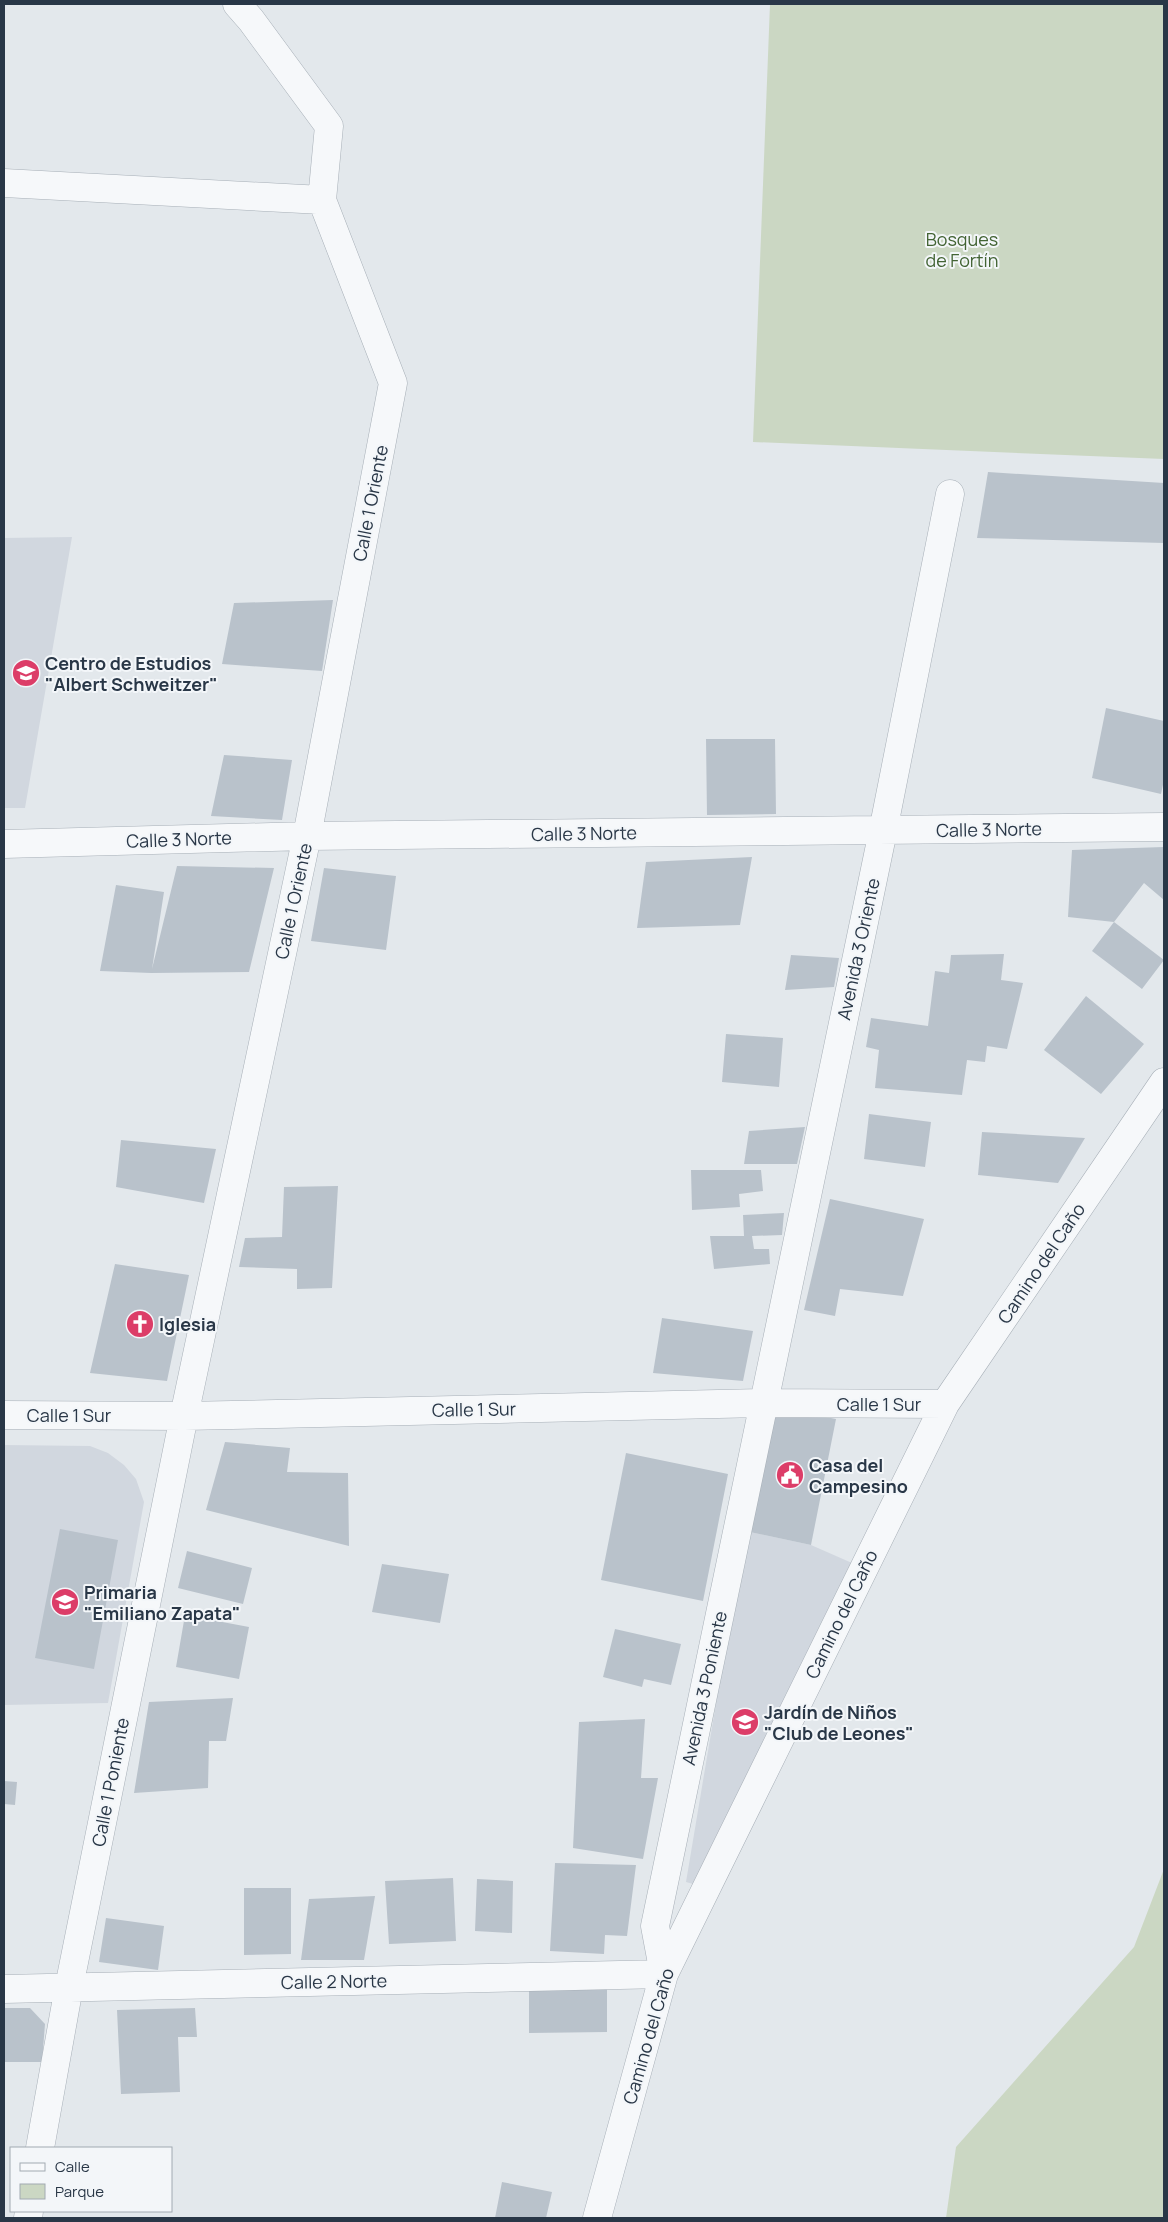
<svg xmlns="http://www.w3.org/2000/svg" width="1168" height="2222" viewBox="0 0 1168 2222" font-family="Manrope,sans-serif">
<rect width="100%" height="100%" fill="#e3e8ec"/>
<path fill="#d1d7df" d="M72,537L25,808H4V538Z
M4,1445L90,1446L108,1453L124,1465L136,1479L144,1502L108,1703L4,1705Z
M745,1531L811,1545L852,1563L700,1886L686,1882Z"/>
<path fill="#cbd7c3" d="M770,4H1164V459L753,442Z
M1164,1869V2218H946L956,2147L1134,1947Z"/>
<path fill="#b9c2cb" d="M988,472L1164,483V543L977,538Z
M333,600L322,671L222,664L234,603Z
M1106,708L1164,721V780L1161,794L1092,778Z
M706,739H775L776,814L707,815Z
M224,755L292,760L282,820L211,816Z
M1164,847V900L1144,883L1114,922L1068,917L1072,850Z
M752,857L740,925L637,928L646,862Z
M177,866L274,868L249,972L151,973L100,971L116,885L164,892L152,969Z
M324,868L396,876L386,950L311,941Z
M1114,922L1164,960L1142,989L1092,951Z
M1004,954L1001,980L1023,983L1007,1049L987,1046L985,1062L967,1060L962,1095L875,1088L879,1050L866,1047L871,1018L928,1026L935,971L949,973L951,955Z
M791,955L839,958L834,987L785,990Z
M1086,996L1144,1044L1101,1094L1044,1050Z
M726,1034L783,1038L779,1087L722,1082Z
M869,1114L931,1122L925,1167L864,1159Z
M805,1127L797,1164H744L749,1131Z
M982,1132L1085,1138L1058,1183L978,1175Z
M121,1140L216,1149L204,1203L116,1187Z
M691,1170H761L763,1191L739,1194L740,1207L692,1210Z
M338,1186L332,1288L297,1289V1269L239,1267L245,1238L282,1237L284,1187Z
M830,1199L924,1219L903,1296L840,1289L835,1316L804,1310Z
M784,1213L782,1235L752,1236L754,1249H769L770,1264L714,1269L710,1236H744L743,1215Z
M115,1264L189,1275L167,1381L90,1373Z
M662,1318L753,1331L743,1381L653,1373Z
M769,1406L836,1419L811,1545L745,1531Z
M225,1442L290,1448L287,1472L348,1473L349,1546L206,1510Z
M626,1453L728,1474L703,1601L601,1580Z
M60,1529L118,1540L94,1669L35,1658Z
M187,1551L252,1568L243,1604L178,1588Z
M382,1564L449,1574L440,1623L372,1612Z
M185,1615L249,1627L239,1679L176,1667Z
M615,1629L681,1644L671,1685L644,1679L642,1687L603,1677Z
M233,1698L226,1741H209L208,1788L134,1793L149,1702Z
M645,1719L641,1778H658L643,1859L573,1848L579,1722Z
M4,1781L17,1782L15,1805L4,1804Z
M555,1863L636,1865L627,1936L605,1935L604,1954L550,1951Z
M453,1878L456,1941L389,1944L385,1881Z
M477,1879L513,1881L512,1933L475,1931Z
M244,1888H291V1954L244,1955Z
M375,1896L364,1960H301L309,1899Z
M106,1918L164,1926L158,1970L99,1962Z
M529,1987H607V2032L529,2033Z
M4,2008H30L45,2024L42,2062H4Z
M195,2008L197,2037H178L180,2092L121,2094L117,2010Z
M502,2182L552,2192L546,2218H495Z"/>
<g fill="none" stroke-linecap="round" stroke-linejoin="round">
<defs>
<path id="minor" d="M4,183L322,200
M4,844L307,836L1164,827
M4,1415L184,1416L762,1403L945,1404
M4,1989L664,1974L655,1926L883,831L950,494
M40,2148L69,1987L184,1416L307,836L393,383L322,200L329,126L251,20L237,4
M28,2218L29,2211
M597,2218L664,1974L945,1404L1164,1082"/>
</defs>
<use href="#minor" stroke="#a7afb7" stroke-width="29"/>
<use href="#minor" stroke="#f6f8fa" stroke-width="28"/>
</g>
<defs>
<symbol id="school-disc" viewBox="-11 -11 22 22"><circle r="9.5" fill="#dc3d68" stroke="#f3f6f9"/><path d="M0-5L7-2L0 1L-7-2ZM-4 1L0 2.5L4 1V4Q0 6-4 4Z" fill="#fff"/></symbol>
<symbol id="church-disc" viewBox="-11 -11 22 22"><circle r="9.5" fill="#dc3d68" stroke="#f3f6f9"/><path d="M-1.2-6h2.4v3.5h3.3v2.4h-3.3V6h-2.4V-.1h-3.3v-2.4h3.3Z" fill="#fff"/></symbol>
<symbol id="civic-disc" viewBox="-11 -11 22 22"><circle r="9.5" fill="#dc3d68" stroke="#f3f6f9"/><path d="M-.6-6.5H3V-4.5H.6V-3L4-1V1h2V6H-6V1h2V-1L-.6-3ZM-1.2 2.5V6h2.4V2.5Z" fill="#fff"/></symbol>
</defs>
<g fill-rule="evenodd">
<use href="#school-disc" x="10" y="657" width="32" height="32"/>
<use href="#church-disc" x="124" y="1308" width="32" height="32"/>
<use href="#civic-disc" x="774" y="1459" width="32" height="32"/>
<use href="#school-disc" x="49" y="1586" width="32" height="32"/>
<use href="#school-disc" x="729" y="1706" width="32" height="32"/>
</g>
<g text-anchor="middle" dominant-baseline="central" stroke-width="4" stroke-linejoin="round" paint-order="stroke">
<g font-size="18" fill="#436434" stroke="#f3f6f9">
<text x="962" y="239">Bosques<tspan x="962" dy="21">de Fortín</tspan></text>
</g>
<g font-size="18" fill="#293747" stroke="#f3f6f9">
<text transform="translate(370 503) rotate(-79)">Calle 1 Oriente</text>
<text transform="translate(989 829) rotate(-1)">Calle 3 Norte</text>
<text transform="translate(584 833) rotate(-1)">Calle 3 Norte</text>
<text transform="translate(179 839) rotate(-2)">Calle 3 Norte</text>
<text transform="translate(293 901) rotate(-78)">Calle 1 Oriente</text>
<text transform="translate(858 949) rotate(-78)">Avenida 3 Oriente</text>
<text transform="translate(1041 1263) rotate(-56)">Camino del Caño</text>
<text x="879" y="1404">Calle 1 Sur</text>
<text transform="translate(474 1409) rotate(-1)">Calle 1 Sur</text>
<text x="69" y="1415">Calle 1 Sur</text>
<text transform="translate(841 1614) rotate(-64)">Camino del Caño</text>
<text transform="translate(704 1688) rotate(-78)">Avenida 3 Poniente</text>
<text transform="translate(110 1782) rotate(-79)">Calle 1 Poniente</text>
<text transform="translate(334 1981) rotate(-1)">Calle 2 Norte</text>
<text transform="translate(648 2036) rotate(-74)">Camino del Caño</text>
</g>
<g font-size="18" font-weight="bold" fill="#293747" stroke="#f3f6f9" text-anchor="start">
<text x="45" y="663">Centro de Estudios<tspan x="45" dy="21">"Albert Schweitzer"</tspan></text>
<text x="159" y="1324">Iglesia</text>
<text x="809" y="1465">Casa del<tspan x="809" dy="21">Campesino</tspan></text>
<text x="84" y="1592">Primaria<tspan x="84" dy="21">"Emiliano Zapata"</tspan></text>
<text x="764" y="1712">Jardín de Niños<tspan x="764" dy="21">"Club de Leones"</tspan></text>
</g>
</g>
<rect width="1168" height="2222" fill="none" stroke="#293747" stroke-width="10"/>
<rect x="10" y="2147" width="162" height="65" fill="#f3f6f9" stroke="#a2aab2"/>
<rect x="20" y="2163" width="25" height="8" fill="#f6f8fa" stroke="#a2aab2"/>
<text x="55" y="2172" font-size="15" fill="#293747">Calle</text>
<rect x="20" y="2184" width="25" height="15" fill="#cbd7c3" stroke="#a2aab2"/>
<text x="55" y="2197" font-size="15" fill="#293747">Parque</text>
</svg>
